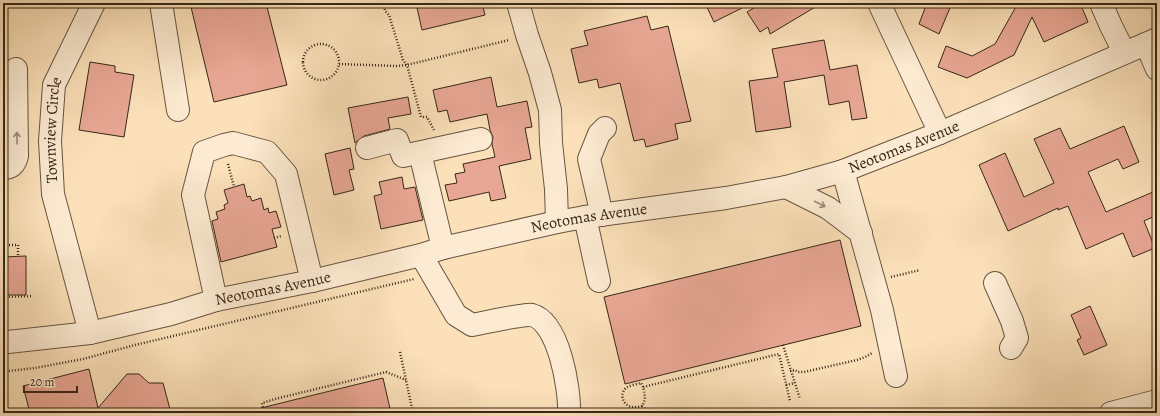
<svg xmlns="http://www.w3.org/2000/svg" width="1160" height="416" viewBox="0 0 1160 416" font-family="Alegreya,serif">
<rect width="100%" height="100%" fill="#fbe0b9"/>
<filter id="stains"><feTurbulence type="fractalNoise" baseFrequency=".005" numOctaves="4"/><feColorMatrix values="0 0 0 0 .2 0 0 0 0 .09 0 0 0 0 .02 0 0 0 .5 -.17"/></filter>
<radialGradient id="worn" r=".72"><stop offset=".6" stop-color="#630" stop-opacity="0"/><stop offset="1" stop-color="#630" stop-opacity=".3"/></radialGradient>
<path fill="#e8a794" stroke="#362717" d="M190,3H266L287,85L214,102Z
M416,3H482L485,15L422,30Z
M705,3H752L714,22Z
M762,3H822L770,34L768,27L760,32L747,12Z
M927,3H952L939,34L919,24Z
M1018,3H1080L1088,22L1044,42L1032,17L1014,55L967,78L938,67L946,46L972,56L995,44Z
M647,16L651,30L668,26L691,121L675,124L678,139L646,147L644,139L634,141L620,83L599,88L597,79L579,83L571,49L588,45L584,31Z
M824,40L830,70L857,65L867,118L852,120L849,101L829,105L824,75L784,82L791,127L756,132L749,81L778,77L772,49Z
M90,62L115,66V72L134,75L124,137L79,130Z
M491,77L497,107L527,101L532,127L525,128L531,159L499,166L506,198L491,201L489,192L449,201L445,185L457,183L455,174L465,172L463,164L495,157L492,144L493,137L490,130L487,114L450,122L447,110L438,112L433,90Z
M408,97L411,114L388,118L390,129L364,136L355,143L348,108Z
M1124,126L1139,162L1123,169L1118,159L1088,172L1106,212L1153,192L1157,201V215L1144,221L1155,248L1133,257L1123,233L1086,249L1068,206L1058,210V208L1008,231L979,165L1005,153L1024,197L1054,183L1034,139L1060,128L1070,149Z
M350,148L354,169L349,170L354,190L334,195L325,154Z
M402,177L404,189L415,187L423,220L381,229L374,196L382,194L379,182Z
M244,184L247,197L250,196L252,201L261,198L264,210L268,208L269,213L276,211L281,227L272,229L277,247L221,262L212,221L218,219L216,212L225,209L224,205L228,203L224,190Z
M840,240L861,326L625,384L604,297Z
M26,256V295H3V257Z
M1090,306L1107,345L1084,355L1077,340L1081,338L1071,315Z
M89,369L98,408L127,374H139L149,383H163L171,413H30L23,386Z
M383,378L391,413H261V408Z"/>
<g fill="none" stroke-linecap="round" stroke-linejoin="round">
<defs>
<g id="minor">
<path d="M161,3L178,110"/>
<path d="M518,3L527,35L540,73L550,110L551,143L556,189L557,222"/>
<path d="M879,3L940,133"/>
<path d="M1101,3L1111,26L1124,52"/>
<path d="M1146,44L1157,69"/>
<path d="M367,148L397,140L403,156L481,139"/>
<path d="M420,153L443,248"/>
<path d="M3,168C12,168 15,164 17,156L16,69"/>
<path d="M843,171L882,310L896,376"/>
<path d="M786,187L828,208L861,233"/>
<path d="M602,215L589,159L599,134L605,128"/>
<path d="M585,217L599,281"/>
<path d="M421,255L456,315L472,325C488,322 504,318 520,316C523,316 529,314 532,315C559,322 570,389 569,413"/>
<path d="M995,283L1012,321L1017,338L1011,348"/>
<path d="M216,300L193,195L204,152L224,145L233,143L267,152L286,174L312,281"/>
<path id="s1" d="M90,333L53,194L50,141L54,85L94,3"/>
<path id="s2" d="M3,341L8,342L90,333L171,314L216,300L312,281L421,255L443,248L557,222L585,217L726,198L786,187L843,171L940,133L1157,39"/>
<path d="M1111,413L1157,401"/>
</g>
</defs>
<use href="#minor" stroke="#675540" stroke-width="24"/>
<path stroke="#362717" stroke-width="2.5" stroke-dasharray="1 2" stroke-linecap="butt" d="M384,3L385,11L389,15L403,60L407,65L421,117H427L434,130
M303 62a18 18 0 1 1 36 0a18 18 0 1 1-36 0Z
M339,64L396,66L407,65L509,40
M228,164L234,187
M274,238L281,236
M3,245H18V257
M891,277L920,270
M3,297L32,296
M783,345L800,399
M400,352L413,413
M3,370L8,371L35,368L83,359L135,345L414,279
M790,371L795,370L798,372H804L857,360L865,357L872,353
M786,385L795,383
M643,387L641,383C637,384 630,385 626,388C620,393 622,403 629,406C633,408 638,407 642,406C646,399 645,395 643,387L779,354L790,401
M642,406L650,413
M264,413L262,403L275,399L386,372L406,380"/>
<use href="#minor" stroke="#fcebd2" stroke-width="22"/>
</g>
<defs><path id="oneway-shaft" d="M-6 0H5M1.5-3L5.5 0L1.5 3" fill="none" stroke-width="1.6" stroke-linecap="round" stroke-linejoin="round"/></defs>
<g stroke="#998974">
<use href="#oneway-shaft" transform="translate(17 138) rotate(-91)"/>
<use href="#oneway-shaft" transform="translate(820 204) rotate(27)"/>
</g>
<g text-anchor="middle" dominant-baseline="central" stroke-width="4" stroke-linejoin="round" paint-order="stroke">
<g font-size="16" fill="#362717" stroke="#fcebd2">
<text stroke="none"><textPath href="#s1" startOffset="208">Townview Circle</textPath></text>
<text stroke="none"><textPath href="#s2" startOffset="924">Neotomas Avenue</textPath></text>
<text stroke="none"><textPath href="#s2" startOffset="600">Neotomas Avenue</textPath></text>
<text stroke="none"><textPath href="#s2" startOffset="276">Neotomas Avenue</textPath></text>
</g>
</g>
<rect width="1160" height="416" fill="none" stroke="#fbe0b9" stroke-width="16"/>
<rect x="4" y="4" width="1152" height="408" fill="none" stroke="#362717" stroke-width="2"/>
<rect x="8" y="8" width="1144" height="400" fill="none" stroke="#362717"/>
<path d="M24 386v6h53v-6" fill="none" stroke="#362717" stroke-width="2"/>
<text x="30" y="386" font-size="12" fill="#362717" stroke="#fcebd2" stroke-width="3" paint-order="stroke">20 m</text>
<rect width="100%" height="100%" filter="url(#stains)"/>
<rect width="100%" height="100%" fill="url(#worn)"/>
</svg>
